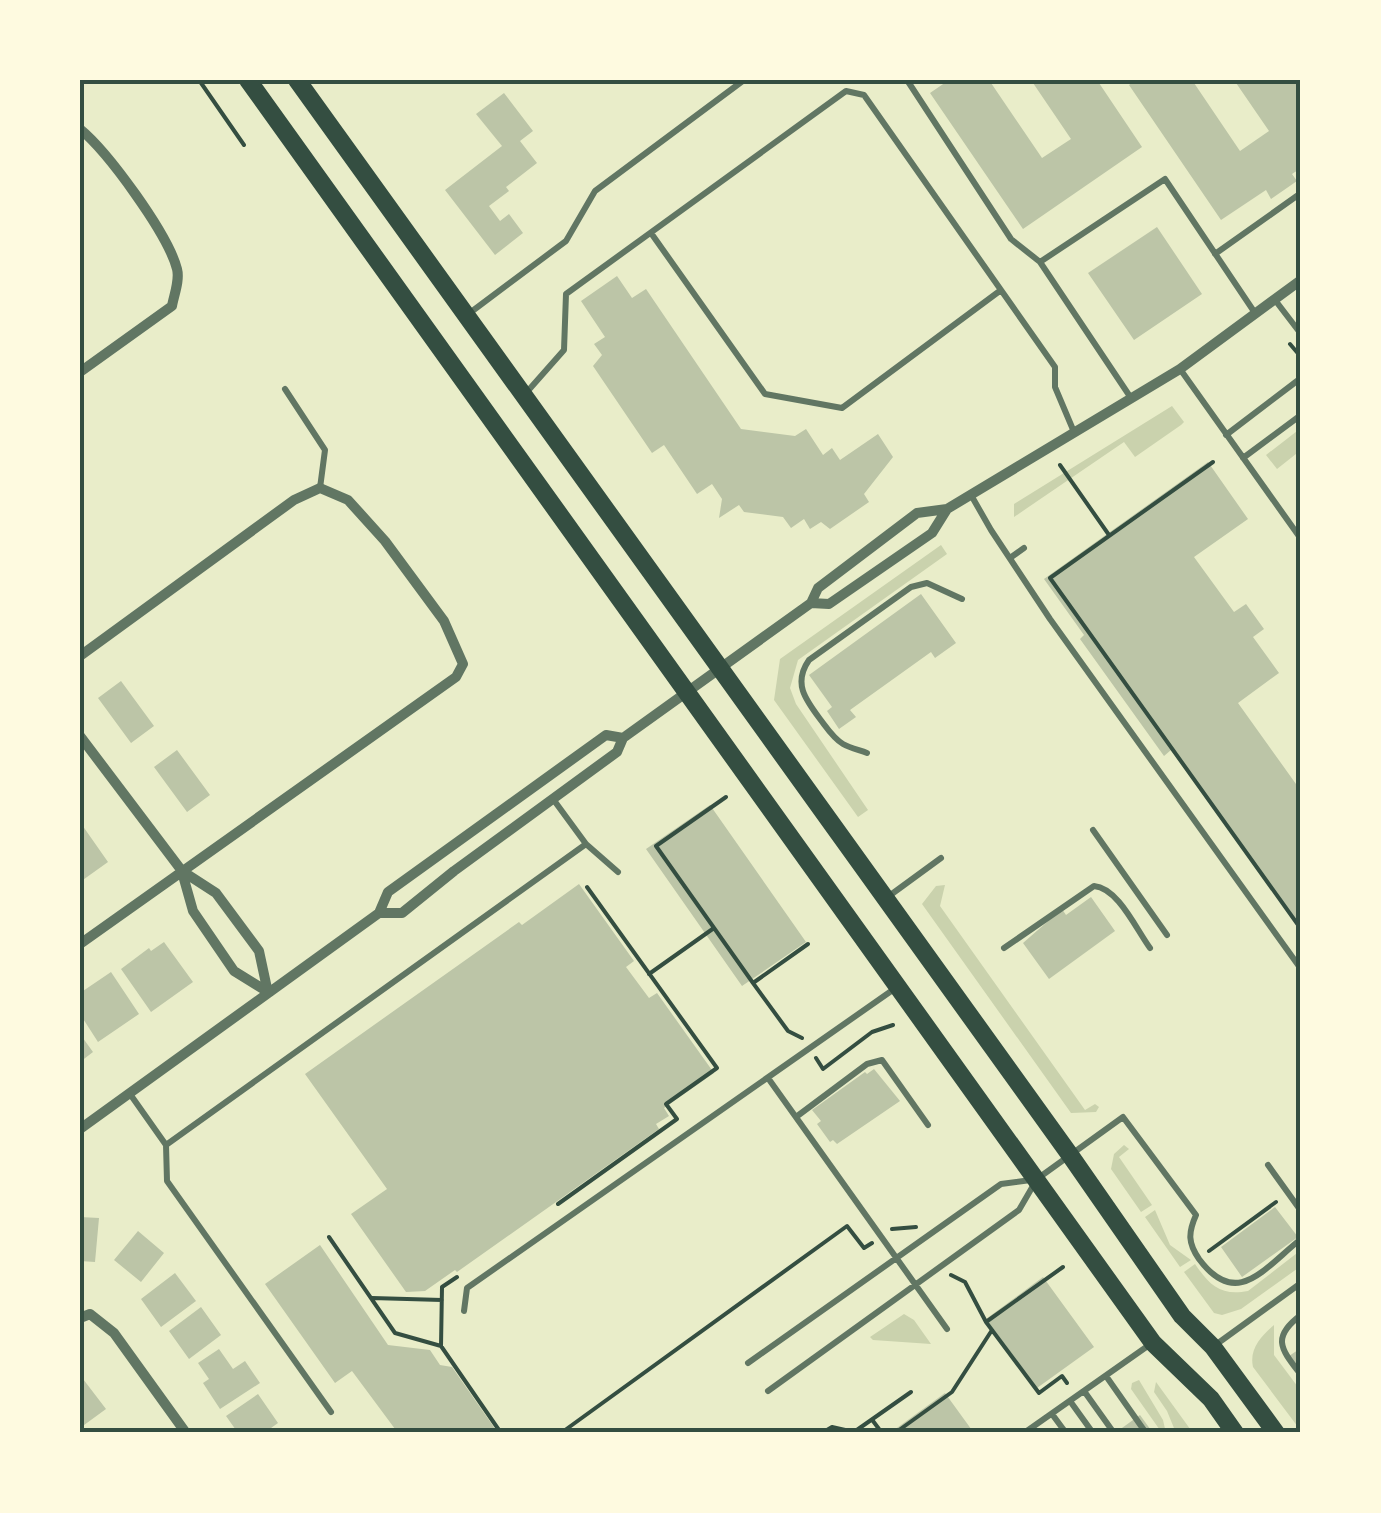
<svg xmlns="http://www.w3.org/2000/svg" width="1381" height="1513" viewBox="0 0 1381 1513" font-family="Rubik,sans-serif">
<rect width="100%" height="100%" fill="#e9edc9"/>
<path fill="#cad2ad" d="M1172,406L1184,422L1181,425L1135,457L1124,442L1014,517V504Z
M1301,428V450L1277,469L1266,455Z
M941,545L947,554L798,660L790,688L796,704L868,810L858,817L774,700L780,659Z
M945,885L940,906L1085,1110L1095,1104L1099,1107L1096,1112L1071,1113L922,904L936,886Z
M1124,1145L1129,1149L1119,1157L1152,1205L1141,1212L1111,1169L1114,1154Z
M1155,1210L1170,1245L1191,1260L1180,1267L1145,1217Z
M1301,1250V1266L1241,1309L1222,1315L1214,1313L1184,1272L1195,1264C1210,1286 1221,1296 1248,1291Z
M904,1314L914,1320L931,1344L873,1340L870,1337Z
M1274,1325V1355L1301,1391V1431L1253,1367C1249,1349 1261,1336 1274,1325Z
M1139,1380L1163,1420L1166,1433H1162L1131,1389L1132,1383Z
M1156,1382L1193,1433H1176L1167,1411L1154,1392Z"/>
<path fill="#bcc5a7" d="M949,80H989L1042,158L1071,139L1031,80H1097L1142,147L1023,229L930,93Z
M1135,80H1192L1240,151L1269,131L1234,80H1301V168L1292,174L1297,181L1271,199L1266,190L1221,220L1129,85Z
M504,93L533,131L520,141L537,163L506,187L509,191L489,206L500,221L509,214L523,233L495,255L445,190L502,146L476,114Z
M1157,227L1202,294L1134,340L1088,273Z
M617,276L632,298L646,289L741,429L795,436L806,429L823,455L832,448L840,460L878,434L893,457L864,494L869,502L830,529L821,522L810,529L804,519L791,528L783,517L744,512L739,505L719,518L722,499L712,484L697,494L664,445L652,453L593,366L602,355L594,344L605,337L581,301Z
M1208,462L1248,519L1194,557L1234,612L1246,604L1264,629L1253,637L1279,673L1238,703L1301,791V940L1296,934L1301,931L1171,750L1164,756L1080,639L1084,635L1044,579Z
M921,594L956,643L935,658L931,652L850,710L856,717L839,729L827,711L832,707L809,675Z
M121,681L154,726L131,743L98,698Z
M177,750L210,795L187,812L154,767Z
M710,805L806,942L742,986L646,849Z
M80,822L108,862L80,882Z
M579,884L634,961L626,967L649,998L657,993L714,1073L664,1108L669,1116L656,1124L659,1129L457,1272L455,1270L425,1291L406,1292L351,1214L387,1189L305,1074L519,922L522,925Z
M1091,897L1115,931L1049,979L1023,943L1062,909L1066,915Z
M164,942L193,982L151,1012L121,969L149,948L151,951Z
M111,972L139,1014L98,1042L80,1014V993Z
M80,1034L93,1052L80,1062Z
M874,1069L900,1101L837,1144L833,1140L830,1142L817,1124L821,1121L812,1110L865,1072L867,1074Z
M1275,1207L1298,1237L1242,1277L1221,1247Z
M80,1217L99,1218L95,1262L80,1261Z
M138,1231L164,1253L141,1282L114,1260Z
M320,1245L388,1345L430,1350L440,1365L452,1367L498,1433H398L352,1371L335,1383L265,1284Z
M175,1273L196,1301L161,1327L141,1299Z
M1043,1277L1094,1347L1037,1388L986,1319Z
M201,1307L221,1335L189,1359L169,1331Z
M1301,1348V1372L1289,1356Z
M219,1349L233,1369L245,1361L260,1383L220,1409L203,1383L209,1379L198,1363Z
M80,1375L106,1409L80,1428Z
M945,1393L974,1433H890Z
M258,1394L278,1423L264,1433H238L226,1416Z
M1140,1415L1153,1433H1115Z"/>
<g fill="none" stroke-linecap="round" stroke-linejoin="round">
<path stroke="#344e41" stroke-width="4" d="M199,80L244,145
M1290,344L1301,357
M1213,462L1050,578L1301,929
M1060,465L1109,535
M726,797L656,846L753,983L808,944
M649,974L714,928
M753,983L788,1031L802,1038
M816,1058L823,1069L872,1032L893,1025
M558,1204L677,1119L666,1104L717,1068L587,887
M892,1229L916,1227
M329,1237L395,1333L441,1346L501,1433
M1209,1251L1276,1202
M951,1275L965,1282L986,1322L1063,1267
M372,1298L442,1300
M986,1322L1039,1393L1062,1376L1067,1383
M441,1346L442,1287L457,1277
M873,1421L882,1433
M561,1433L847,1226L864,1248L872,1243
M822,1433L832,1427L854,1432L911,1392
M895,1433L952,1392L992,1330"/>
<path stroke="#617663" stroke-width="6" d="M907,80L1011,239L1040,262
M651,233L765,394L842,408L1001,290
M1215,254L1301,193
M1275,300L1301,334
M467,315L566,241L595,191L744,80
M1180,369L1301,539
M285,389L325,450L320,488
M526,393L564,350L566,294L846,91L864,95L1055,367V387L1074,432
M1131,398L1040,262L1165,179L1255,313
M1226,435L1301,378
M1243,458L1301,415
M971,495L991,530L1050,619L1301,969
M1010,558L1024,548
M867,753C859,750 850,748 843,744C833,738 827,728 820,719C805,699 793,683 809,660L911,587L927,583L962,599
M553,799L586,844L618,872
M1093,830L1167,935
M889,896L941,858
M1004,948L1094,886C1118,888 1136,929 1150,948
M768,1078L947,1329
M130,1094L166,1145L167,1181L331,1412
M796,1117L867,1064L882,1060L928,1125
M166,1145L586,844
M1268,1165L1301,1211
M464,1311L467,1288L897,987
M1301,1315C1270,1338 1282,1350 1301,1375
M1214,1346L1301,1283
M748,1363L1001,1184L1031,1180
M1106,1376L1146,1433
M768,1391L1019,1210L1037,1179L1123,1117L1196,1215C1188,1233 1188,1243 1199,1259C1237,1310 1264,1268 1301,1239
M1084,1391L1114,1433
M1070,1401L1093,1433
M1052,1414L1066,1433
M1024,1433L1152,1343"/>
<path stroke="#617663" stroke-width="10" d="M80,129C108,152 168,234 177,269C180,280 174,295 172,306L80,372
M811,603L829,604L932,533L947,509
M80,656L294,500L320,488L348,500L385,541L444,621L463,664L456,677L80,944
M80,736L182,871L216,893L259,951L268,993
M182,872L193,911L234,971L268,992
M379,913H402L454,871L617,752L623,738L811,603L818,588L917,513L947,509L1180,369L1301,280
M80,1129L379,913L388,892L606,735L623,738
M80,1318L90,1314L114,1333L186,1433"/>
<path stroke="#344e41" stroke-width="18" d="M248,80L1153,1343L1211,1399L1235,1433
M297,80L1070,1155L1182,1316L1213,1347L1276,1433"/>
</g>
<rect width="1381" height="1513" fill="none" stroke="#fefae0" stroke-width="165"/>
<rect x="82" y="82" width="1216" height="1348" fill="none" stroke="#344e41" stroke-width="4"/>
</svg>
